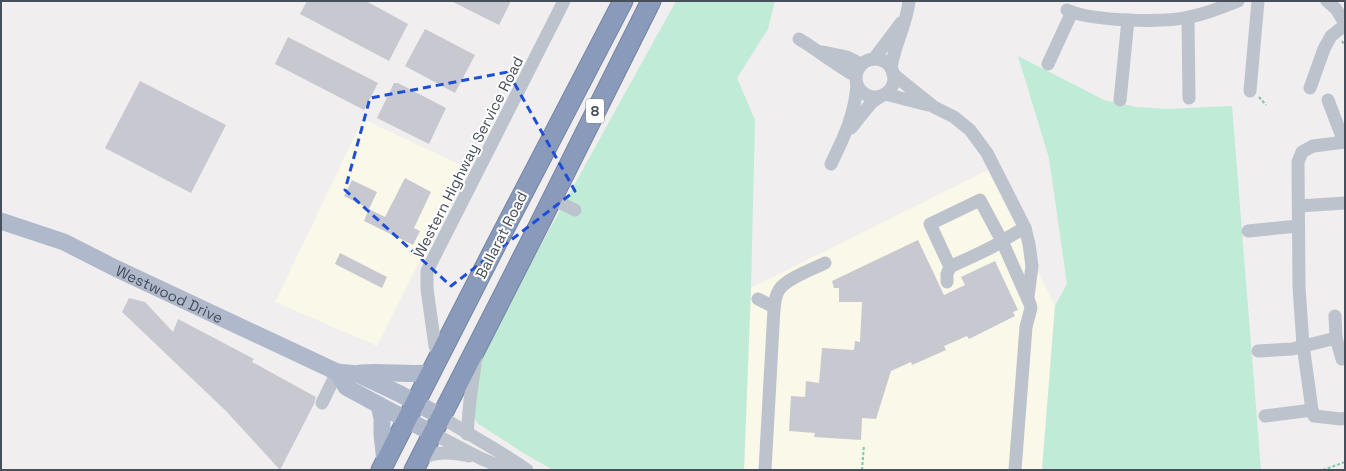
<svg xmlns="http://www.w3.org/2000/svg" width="1346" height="471" viewBox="0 0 1346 471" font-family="'Space Grotesk',sans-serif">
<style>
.commercial{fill:#faf8e8}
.green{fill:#bfebd7}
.building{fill:#c8c9d0}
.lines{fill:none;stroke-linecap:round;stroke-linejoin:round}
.highway-casing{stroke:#7485a5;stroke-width:21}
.path{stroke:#7ac7ac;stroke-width:2;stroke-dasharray:3 2;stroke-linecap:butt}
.minor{stroke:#bdc3cc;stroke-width:13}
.major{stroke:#afb9cb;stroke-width:17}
.highway{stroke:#899aba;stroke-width:19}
.marked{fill:none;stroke:#1d4ed8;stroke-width:3;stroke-dasharray:8 5;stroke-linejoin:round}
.labels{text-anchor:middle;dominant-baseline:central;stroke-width:4;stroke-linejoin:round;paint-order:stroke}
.shield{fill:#fff;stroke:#7e848c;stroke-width:1}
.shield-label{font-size:14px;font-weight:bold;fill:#474f5a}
.street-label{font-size:15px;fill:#474f5a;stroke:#fff}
</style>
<rect width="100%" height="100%" fill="#f0eeee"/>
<!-- commercial -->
<g class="commercial">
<path d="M363,119L467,168L377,346L275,302Z"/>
<path d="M988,170L1055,306L1042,470H744L751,288Z"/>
</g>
<!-- green -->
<g class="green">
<path d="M676,1H775L768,29L737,78L755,120L751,288L744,470H553L525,454L477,423L473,413V396L484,348Z"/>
<path d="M1018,56L1104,100L1136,107L1168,109L1232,106L1261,470H1042L1055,306L1067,284L1049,158Z"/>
</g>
<!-- building -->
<g class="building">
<path d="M307,1H366L408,24L389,61L300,14Z"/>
<path d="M451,1H511L499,25Z"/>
<path d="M425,29L475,55L455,93L405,66Z"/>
<path d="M288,37L378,83L364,110L275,64Z"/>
<path d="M140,81L226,125L191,193L105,148Z"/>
<path d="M394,83H398L446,108L429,144L377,118Z"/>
<path d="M405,178L431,192L414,228L420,231L413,245L364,221L369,209L385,217Z"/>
<path d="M352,180L377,192L369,209L344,196Z"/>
<path d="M918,240L944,295L965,285L961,277L995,261L1018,310L1013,312L1015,316L969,339L967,336L944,346L946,350L912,365L911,362L891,371L876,419L862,418L861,440L814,437L815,433L789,431L791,396L805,397L806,381L819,383L822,348L854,350L855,341L860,342L862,302H839V288H834L832,281Z"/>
<path d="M340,253L387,277L382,288L335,264Z"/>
<path d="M129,298L145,302L173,332L178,319L254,359L252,362L316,397L314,404L280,470L226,411L122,312Z"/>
</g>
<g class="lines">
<defs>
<g id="highway">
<path d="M381,470L496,245L623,1"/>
<path d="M414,470L541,221L651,1"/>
</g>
</defs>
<!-- highway casing -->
<use href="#highway" class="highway-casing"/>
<!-- path -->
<g class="path">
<path d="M1342,41L1345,46"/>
<path d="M1259,97L1266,105"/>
<path d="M862,470L864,445"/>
<path d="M1323,470L1345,462"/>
</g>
<!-- minor -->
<g class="minor">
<path d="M1327,1L1336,9L1345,23"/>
<path d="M1067,10C1090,21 1163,23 1189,17C1206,14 1222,7 1238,1"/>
<path d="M1188,18L1189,98"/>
<path d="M799,39C819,51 836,65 856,76"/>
<path d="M823,52L847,57L861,64"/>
<path d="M874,59L901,23"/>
<circle cx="875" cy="78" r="19"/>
<path d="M1048,64L1072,12"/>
<path d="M891,68C894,45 907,24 909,1"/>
<path d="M893,74L934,107L954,117L970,130L987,153L1025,228L1029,244L1032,266L1028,297"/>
<path d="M1310,88L1324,49L1331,36L1345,25"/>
<path d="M1250,91L1258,1"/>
<path d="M885,94L928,105"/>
<path d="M1120,100L1128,20"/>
<path d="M1328,100L1344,142"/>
<path d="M851,128L872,102L881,96"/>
<path d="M1345,142L1313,146L1302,152L1298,162L1299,287L1303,345L1312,410L1314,416L1341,419L1345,418"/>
<path d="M831,164C844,137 855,115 857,84"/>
<path d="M552,199L575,210"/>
<path d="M1299,206L1345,203"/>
<path d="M1248,231L1298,226"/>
<path d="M947,282V274L950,267"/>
<path d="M758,299L774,307"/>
<path d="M1335,316L1336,338L1342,359"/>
<path d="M1258,351L1292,349L1336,338"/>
<path d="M439,356L435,346L427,289V271L564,1"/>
<path d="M322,403L337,372"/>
<path d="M440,416C469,435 499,450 527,470"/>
<path d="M1265,416L1312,410"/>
<path d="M432,433L480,458L508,470"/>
<path d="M467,434L470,400L476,357"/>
<path d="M420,459C436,451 451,452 469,456"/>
<path d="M765,470L774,309C775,302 775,296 779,290C785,279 813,269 825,263"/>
<path d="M1015,470L1026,327L1031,308L1030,304L1002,241L980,200L930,224L950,267C964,260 979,254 992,247C1003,241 1014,233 1025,228"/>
</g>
<!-- major -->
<g class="major">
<path id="s1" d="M1,221L64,242L115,268L337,372L358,374L400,394L440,416"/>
<path d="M337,372L346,387L379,405L432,433"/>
<path d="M360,373C384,371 406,375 430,373"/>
<path d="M379,405L382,418V434L385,462"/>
</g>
<!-- highway -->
<use href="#highway" class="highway"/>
</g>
<!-- marked area -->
<path class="marked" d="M508,72L575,191L451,286L345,190L370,98Z"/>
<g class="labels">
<!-- shield labels -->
<rect class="shield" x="586" y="99" width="18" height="24" rx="3"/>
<g class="shield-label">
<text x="595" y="111">8</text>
</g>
<!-- street labels -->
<g class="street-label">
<text transform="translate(468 157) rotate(-63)">Western Highway Service Road</text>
<text transform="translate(501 235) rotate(-63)">Ballarat Road</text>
<text stroke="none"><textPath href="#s1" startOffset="184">Westwood Drive</textPath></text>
</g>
</g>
<!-- border -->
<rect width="1346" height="471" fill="none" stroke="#474f5a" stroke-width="4"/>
</svg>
